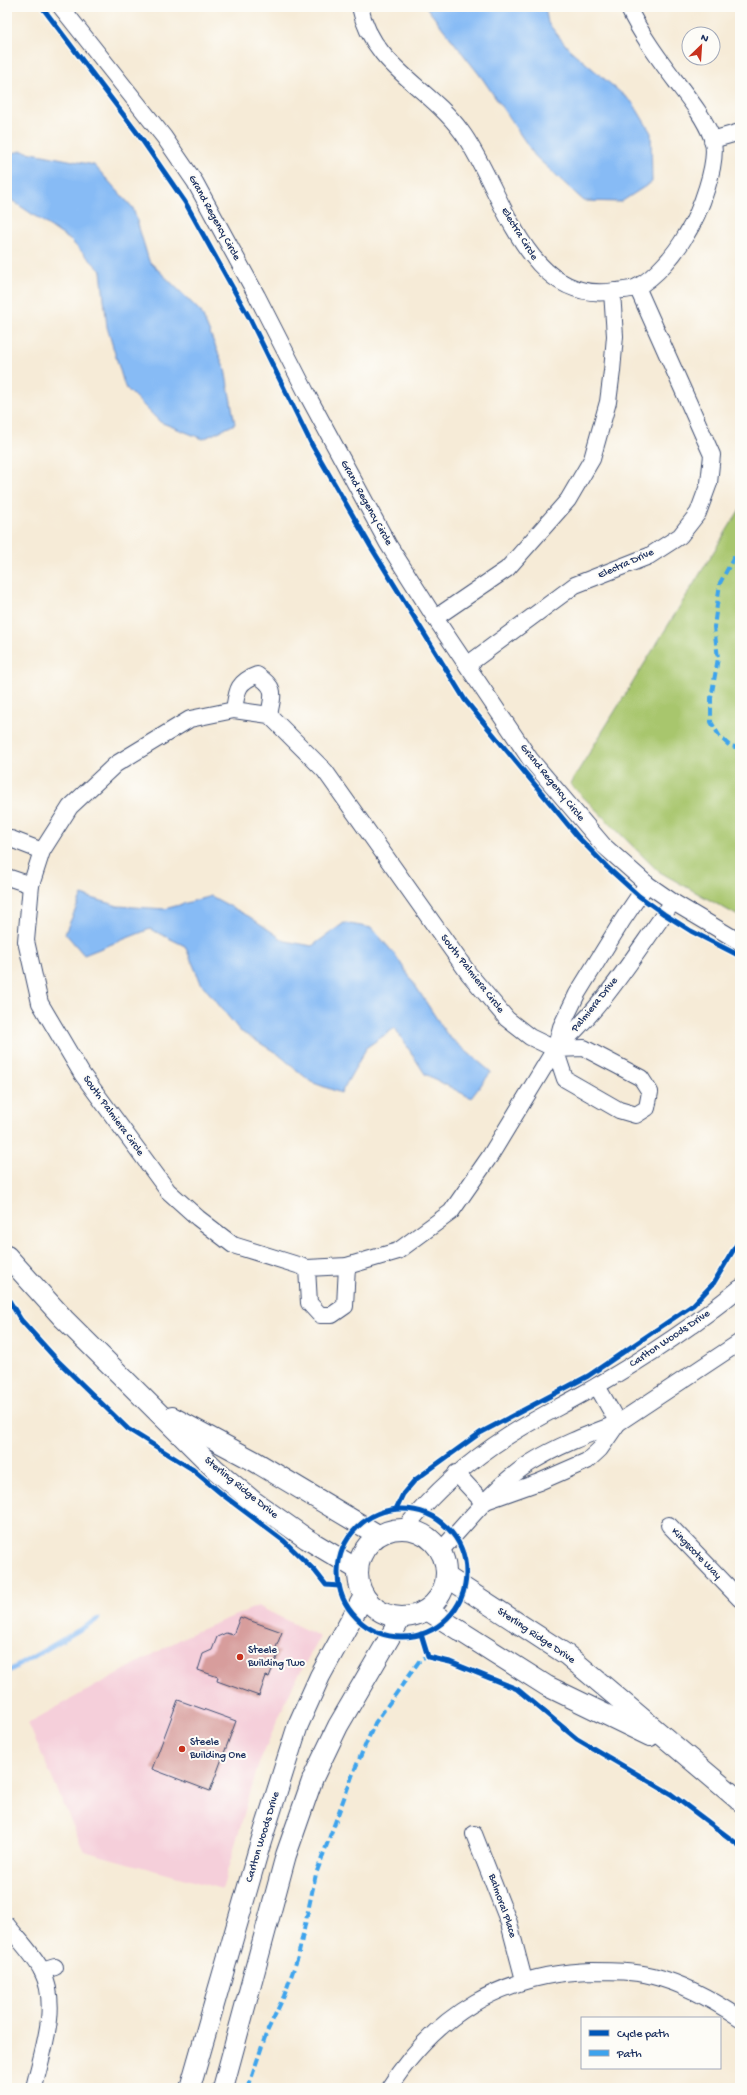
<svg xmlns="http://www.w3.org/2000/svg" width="747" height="2095" viewBox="0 0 747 2095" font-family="'Gochi Hand',sans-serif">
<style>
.built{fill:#f5cfda}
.green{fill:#a8c66d;stroke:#627a66}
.water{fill:#87bbf5;stroke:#5175aa}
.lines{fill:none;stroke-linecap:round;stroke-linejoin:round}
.stream{stroke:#87bbf5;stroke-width:4.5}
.building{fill:#d79d9c}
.minor-casing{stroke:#3c4b70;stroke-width:18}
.tertiary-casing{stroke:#3c4b70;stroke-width:22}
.minor{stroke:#fff;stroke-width:16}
.tertiary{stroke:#fff;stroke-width:20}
.quiet{stroke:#3da3ed;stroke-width:4;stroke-dasharray:8 4;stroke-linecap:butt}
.cycleway-casing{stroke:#fdfcf7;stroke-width:8}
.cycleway{stroke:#0057b8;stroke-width:5}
.poi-dot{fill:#c8321e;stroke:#fdfcf7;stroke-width:1.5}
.labels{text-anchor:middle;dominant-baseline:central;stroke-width:4;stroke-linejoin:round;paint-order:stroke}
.street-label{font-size:11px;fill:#1b2f5e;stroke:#fdfcf7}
.poi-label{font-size:11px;fill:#1b2f5e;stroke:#fdfcf7;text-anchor:start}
</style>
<rect width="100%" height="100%" fill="#fdfcf7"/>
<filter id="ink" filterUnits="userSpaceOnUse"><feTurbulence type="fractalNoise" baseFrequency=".025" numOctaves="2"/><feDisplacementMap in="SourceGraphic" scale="8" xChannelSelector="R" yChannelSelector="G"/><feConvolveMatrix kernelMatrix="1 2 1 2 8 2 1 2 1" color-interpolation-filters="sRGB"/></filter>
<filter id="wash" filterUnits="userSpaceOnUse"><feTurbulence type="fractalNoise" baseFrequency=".012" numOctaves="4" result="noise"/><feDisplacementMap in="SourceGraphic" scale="16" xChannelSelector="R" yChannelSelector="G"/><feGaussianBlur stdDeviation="0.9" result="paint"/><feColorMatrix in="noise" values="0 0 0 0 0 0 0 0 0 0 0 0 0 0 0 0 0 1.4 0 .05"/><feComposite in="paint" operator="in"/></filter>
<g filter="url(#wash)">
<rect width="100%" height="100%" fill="#f6ebd7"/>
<!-- built -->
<path class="built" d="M258,1606L320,1637L292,1687L259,1763L222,1889L84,1851L28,1723L188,1635Z"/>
<!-- green -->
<path class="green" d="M740,509V917L658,871L570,784Z"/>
<!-- water -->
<g class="water">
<path d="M426,7H545L548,23L569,49L633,103L651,133L652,182L621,202L584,201L535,156L482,78Z"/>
<path d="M22,151L94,165L133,208L149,261L201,312L225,369L235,424L203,439L160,422L125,387L107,327L101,271L70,240L7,197V154Z"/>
<path d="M82,895L118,906L165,909L211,896L250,917L285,941L312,946L344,923L372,928L396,956L448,1036L491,1072L471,1098L425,1074L395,1028L367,1047L341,1093L311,1082L278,1054L240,1031L201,983L185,946L150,929L84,955L65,933Z"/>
</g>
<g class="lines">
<!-- stream -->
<path class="stream" d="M7,1672L98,1619"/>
</g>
<g id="blocks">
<!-- building -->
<g class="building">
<path d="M240,1617L282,1632L275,1650L279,1652L269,1677L266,1676L259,1696L217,1681L218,1677L198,1670L203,1654L212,1650L217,1637L226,1633L233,1635Z"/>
<path d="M178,1700L236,1721L210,1791L152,1769Z"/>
</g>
</g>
</g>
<g filter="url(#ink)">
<use href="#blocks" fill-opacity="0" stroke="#3c4b70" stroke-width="1"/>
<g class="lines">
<defs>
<g id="minor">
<path d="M61,7L164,137L195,182L257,296L309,398L388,544L435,618L530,759L604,846L647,884L673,902L740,942"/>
<path d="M360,7C372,66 428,86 461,131C502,185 524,307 615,291C622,290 631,290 637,287C656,277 676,253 686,235C699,215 720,161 712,138C704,117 690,100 677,83C659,59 641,35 628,7"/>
<path d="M712,140L740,132"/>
<path d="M435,618L507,569L568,500L592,459L608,402L612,371L615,336L612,292"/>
<path d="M467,665L575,585L649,556L680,536L698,513L709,483L712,455L637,287"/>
<path d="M234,710C237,691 237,682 257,675C277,688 273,694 269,715"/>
<path d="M7,840L11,839L42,851"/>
<path d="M7,877L31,885"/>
<path d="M555,1049L565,1079L619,1110L636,1115L647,1108L650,1092L641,1078L584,1048L555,1049L530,1037L507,1019L469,974L325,771L269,715L234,710L190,719L116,764L70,807L42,851L31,885L26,941L40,1003L82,1074L168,1191L198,1218L233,1245L307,1268L347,1266L398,1251L451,1212L490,1156L555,1049L561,1027L577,994L622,921L647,884"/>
<path d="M555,1049C603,1009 636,952 673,902"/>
<path d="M307,1268L309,1303L320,1315H332L345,1306L347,1266"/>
<path d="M456,1473L483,1502"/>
<path d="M483,1502L539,1482L587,1461L600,1449L618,1423L740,1342"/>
<path d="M669,1525L740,1599"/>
<path d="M405,1528C434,1492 469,1461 508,1436C537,1417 568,1403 598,1385C647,1357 696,1324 740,1288"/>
<path d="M441,1550C469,1521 495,1485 530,1463C557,1446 589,1434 618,1423L597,1386"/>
<path d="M474,1834L509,1923L524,1980"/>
<path d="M7,1925C18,1939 34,1955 42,1971C60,2007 42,2051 34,2088"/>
<path d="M42,1971L55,1967"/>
<path d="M389,2088C436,2014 504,1973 593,1971C612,1971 634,1971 653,1976C685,1984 713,2000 740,2018"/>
</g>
<g id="tertiary">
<path d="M7,1256L64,1319L216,1470L253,1501L307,1539L357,1569"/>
<path d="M172,1417L254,1461L378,1535"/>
<circle cx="402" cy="1573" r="44"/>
<path d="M447,1577L567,1655L740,1801"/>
<path d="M427,1610L547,1686L650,1736"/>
<path d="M190,2088L259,1848L298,1725L320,1676L364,1596"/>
<path d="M223,2088L286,1855L313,1778L338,1726L401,1618"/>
</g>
</defs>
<!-- minor casing -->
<use href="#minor" class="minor-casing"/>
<!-- tertiary casing -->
<use href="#tertiary" class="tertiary-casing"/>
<!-- minor -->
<use href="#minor" class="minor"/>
<!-- tertiary -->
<use href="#tertiary" class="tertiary"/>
<!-- quiet -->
<g class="quiet">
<path d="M740,546L720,583L714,627L718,658L711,698V722L720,737L730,746L740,748"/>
<path d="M248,2088L266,2034L284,1996L298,1957L316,1874L354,1771L375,1723L420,1660L428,1657"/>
</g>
<defs>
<g id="cycleway">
<path d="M42,7L138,134L185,202L250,319L312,445L371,547L465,700L578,837L607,867L639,896L664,914L691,931L740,956"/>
<path d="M7,1297L21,1320L58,1361L128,1429L192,1469L223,1495L284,1541L315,1571L326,1585L339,1586"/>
<path d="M396,1509L403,1494L415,1480L480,1433L588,1376L693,1305L713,1284L740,1239"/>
<circle cx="402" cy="1573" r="64"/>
<path d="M421,1634L428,1657L450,1662L517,1689L577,1739L671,1794L740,1846"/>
</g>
</defs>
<!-- cycleway casing -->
<use href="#cycleway" class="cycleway-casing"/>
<!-- cycleway -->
<use href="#cycleway" class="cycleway"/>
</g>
</g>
<!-- markers -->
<g class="poi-dot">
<circle cx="240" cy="1657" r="4"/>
<circle cx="182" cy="1749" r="4"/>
</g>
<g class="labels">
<!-- street labels -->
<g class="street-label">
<text transform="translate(214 218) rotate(61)">Grand Regency Circle</text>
<text transform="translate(519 234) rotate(58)">Electra Circle</text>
<text transform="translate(366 503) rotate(61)">Grand Regency Circle</text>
<text transform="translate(626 564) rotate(-24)">Electra Drive</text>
<text transform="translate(552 783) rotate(51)">Grand Regency Circle</text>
<text transform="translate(472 974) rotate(52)">South Palmiera Circle</text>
<text transform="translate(595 1005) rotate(-51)">Palmiera Drive</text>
<text transform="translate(113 1116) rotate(54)">South Palmiera Circle</text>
<text transform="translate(670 1339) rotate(-34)">Carlton Woods Drive</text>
<text transform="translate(241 1488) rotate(39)">Sterling Ridge Drive</text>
<text transform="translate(696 1554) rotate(46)">Kingscote Way</text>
<text transform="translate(536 1636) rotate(34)">Sterling Ridge Drive</text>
<text transform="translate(263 1837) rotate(-73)">Carlton Woods Drive</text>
<text transform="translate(502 1906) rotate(71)">Balmoral Place</text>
</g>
<!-- poi labels -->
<g class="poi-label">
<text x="248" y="1651">Steele<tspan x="248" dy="13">Building Two</tspan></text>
<text x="190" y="1743">Steele<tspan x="190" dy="13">Building One</tspan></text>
</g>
</g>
<!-- margin -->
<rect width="747" height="2095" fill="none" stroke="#fdfcf7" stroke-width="24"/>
<!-- legend -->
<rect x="581" y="2017" width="140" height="52" fill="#fdfcf7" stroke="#a3aaba"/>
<rect x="589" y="2030" width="20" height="6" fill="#0057b8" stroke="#a3aaba"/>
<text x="617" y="2037" font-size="12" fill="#1b2f5e">Cycle path</text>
<rect x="589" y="2050" width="20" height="6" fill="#3da3ed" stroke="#a3aaba"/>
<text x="617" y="2057" font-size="12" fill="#1b2f5e">Path</text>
<!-- north arrow -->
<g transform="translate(701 46) rotate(25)"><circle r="19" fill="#fdfcf7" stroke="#a3aaba"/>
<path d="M0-3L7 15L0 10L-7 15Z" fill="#c8321e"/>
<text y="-6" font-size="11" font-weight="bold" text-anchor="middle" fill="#1b2f5e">N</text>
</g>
</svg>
